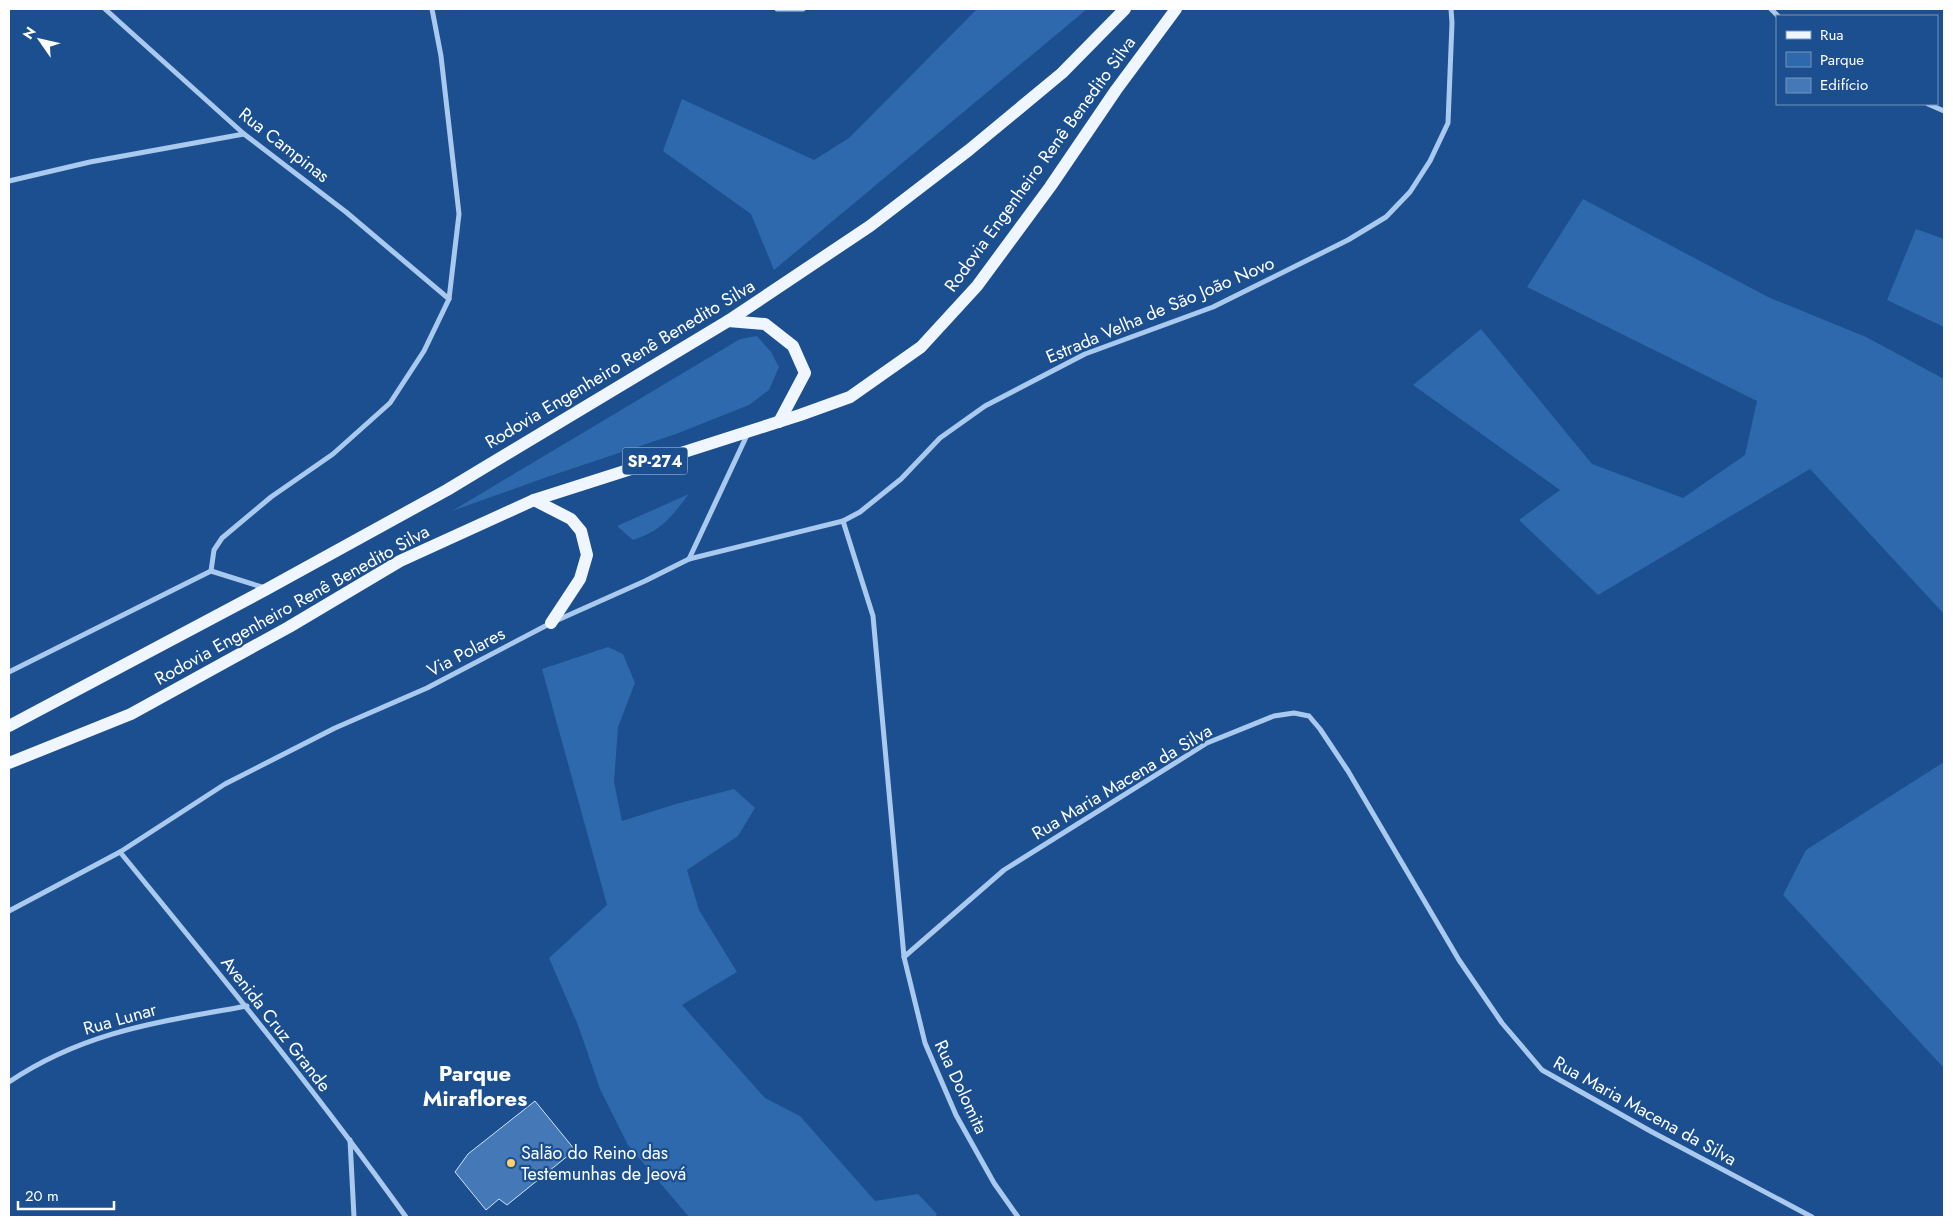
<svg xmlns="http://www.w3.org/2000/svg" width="1953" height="1226" viewBox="0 0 1953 1226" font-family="Jost,sans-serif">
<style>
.green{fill:#2e69ad}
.building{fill:#4478b7;stroke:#cfe3fa}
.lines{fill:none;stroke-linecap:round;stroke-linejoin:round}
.minor{stroke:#a9c9ee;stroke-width:5}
.primary{stroke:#f0f6ff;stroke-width:12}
.poi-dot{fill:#ffd166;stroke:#1b4f8f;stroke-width:2}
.labels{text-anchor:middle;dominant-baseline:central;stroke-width:4.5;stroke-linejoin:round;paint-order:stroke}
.shield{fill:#1b4f8f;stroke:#bbcadd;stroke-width:1}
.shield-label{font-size:16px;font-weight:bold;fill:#fff}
.street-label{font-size:18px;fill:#fff;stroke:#1b4f8f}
.poi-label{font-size:18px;fill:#fff;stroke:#1b4f8f;text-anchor:start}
.district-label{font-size:22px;font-weight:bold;fill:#fff;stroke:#1b4f8f}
</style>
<rect width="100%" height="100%" fill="#1b4f8f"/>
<!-- green -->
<g class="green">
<path d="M977,9H1087L774,270L751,214L663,151L682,99L814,160L849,138Z"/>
<path d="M1583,199L1768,297L1866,337L1944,379V614L1810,469L1598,595L1519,520L1560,490L1413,385L1481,329L1592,464L1683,498L1745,455L1757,401L1527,287Z"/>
<path d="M1916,229L1944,239V327L1887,300Z"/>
<path d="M757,336L771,352L779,367L769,390L749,405L676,434L547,477L452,511L740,339Z"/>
<path d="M689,494C671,517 663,530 633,540L617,526Z"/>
<path d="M608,647L623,654L635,683L618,727L614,782L622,821L676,804L734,789L755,808L738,836L687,870L699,910L737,972L682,1005L765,1098L800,1116L875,1201L918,1194L937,1214L935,1217H689L628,1145L600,1089L578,1025L549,958L607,905L542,669Z"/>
<path d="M1944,762V1068L1783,895L1806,850Z"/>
</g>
<!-- building -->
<path class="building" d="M535,1101L575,1150L507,1205L499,1199L486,1210L455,1172L468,1154Z"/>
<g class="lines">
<!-- minor -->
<g class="minor">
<path d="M105,9L244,134L346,212L449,299"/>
<path d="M777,9H803"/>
<path d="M1771,9L1778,16"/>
<path d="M1928,104L1944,111"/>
<path d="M9,181L90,162L244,134"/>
<path d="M843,521L873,616L904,957L1004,870L1207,743L1274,716L1294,713L1309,716L1320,729L1348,771L1459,960L1502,1023L1542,1070L1652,1132L1812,1217"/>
<path d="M689,559L748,433"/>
<path d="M211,571L214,550L222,538L271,497L333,454L390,403L424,351L449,299L459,214L441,56L432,9"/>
<path d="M211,571L265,588"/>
<path d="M9,672L211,571"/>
<path d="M120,852C218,972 316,1091 406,1217"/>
<path d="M9,911L120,852L225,784L335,728L427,688L551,623L645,581L689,559L843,521L860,512L901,479L940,438L985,406L1085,354L1213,307L1348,240L1386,217L1410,192L1430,161L1448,123L1452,23L1451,9"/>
<path d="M904,957L925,1043L956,1115L994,1183L1018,1217"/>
<path d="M9,1082C85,1031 159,1022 247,1006"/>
<path d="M350,1140L354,1217"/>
</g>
<!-- primary -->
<g class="primary">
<path d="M728,321L765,324L793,346L805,373L779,422"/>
<path d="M534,500L571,519L581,531L587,555L580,579L551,623"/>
<path d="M9,726L267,589L447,490L728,321L870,226L969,150L1062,73L1125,9"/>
<path d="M9,763L131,714L289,627L400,561L534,500L800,415L850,397L921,347L977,286L1050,187L1116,90L1176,9"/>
</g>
</g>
<!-- markers -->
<circle class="poi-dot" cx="511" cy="1163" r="5"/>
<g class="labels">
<!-- shield labels -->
<rect class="shield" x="622.5" y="447.5" width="65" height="27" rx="4"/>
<g class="shield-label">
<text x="655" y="461">SP-274</text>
</g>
<!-- street labels -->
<g class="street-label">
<text transform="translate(284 145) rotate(38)">Rua Campinas</text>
<text transform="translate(1040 164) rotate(-54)">Rodovia Engenheiro Renê Benedito Silva</text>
<text transform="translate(1160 310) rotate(-23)">Estrada Velha de São João Novo</text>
<text transform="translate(620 364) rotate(-31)">Rodovia Engenheiro Renê Benedito Silva</text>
<text transform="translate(292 605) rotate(-29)">Rodovia Engenheiro Renê Benedito Silva</text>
<text transform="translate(466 652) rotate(-28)">Via Polares</text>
<text transform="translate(1122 782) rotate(-31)">Rua Maria Macena da Silva</text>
<text transform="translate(120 1019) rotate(-16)">Rua Lunar</text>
<text transform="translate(276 1024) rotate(52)">Avenida Cruz Grande</text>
<text transform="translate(961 1087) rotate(65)">Rua Dolomita</text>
<text transform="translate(1645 1111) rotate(29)">Rua Maria Macena da Silva</text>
</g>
<!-- poi labels -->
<g class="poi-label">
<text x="521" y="1153">Salão do Reino das<tspan x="521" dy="21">Testemunhas de Jeová</tspan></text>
</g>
<!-- district labels -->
<g class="district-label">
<text x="475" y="1073">Parque<tspan x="475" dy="25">Miraflores</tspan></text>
</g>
</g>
<!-- border -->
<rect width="1953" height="1226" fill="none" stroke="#ffffff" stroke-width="20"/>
<!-- legend -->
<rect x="1776" y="15" width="162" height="90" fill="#1b4f8f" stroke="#7695bc"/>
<rect x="1786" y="31" width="25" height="8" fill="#f0f6ff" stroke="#7695bc"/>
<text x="1820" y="40" font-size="15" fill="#ffffff">Rua</text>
<rect x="1786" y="52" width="25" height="15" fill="#2e69ad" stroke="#7695bc"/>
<text x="1820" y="65" font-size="15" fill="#ffffff">Parque</text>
<rect x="1786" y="78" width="25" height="15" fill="#4478b7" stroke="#7695bc"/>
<text x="1820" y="90" font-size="15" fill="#ffffff">Edifício</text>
<!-- north arrow -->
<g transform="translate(40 40) rotate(304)" stroke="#1b4f8f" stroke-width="4" paint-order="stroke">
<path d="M0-4L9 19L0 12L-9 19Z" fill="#ffffff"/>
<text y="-8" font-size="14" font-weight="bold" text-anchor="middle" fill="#ffffff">N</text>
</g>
<!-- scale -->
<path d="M18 1201v8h96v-8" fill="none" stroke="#ffffff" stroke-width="2.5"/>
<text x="25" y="1201" font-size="15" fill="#ffffff" stroke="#1b4f8f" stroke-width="4" paint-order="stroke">20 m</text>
</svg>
